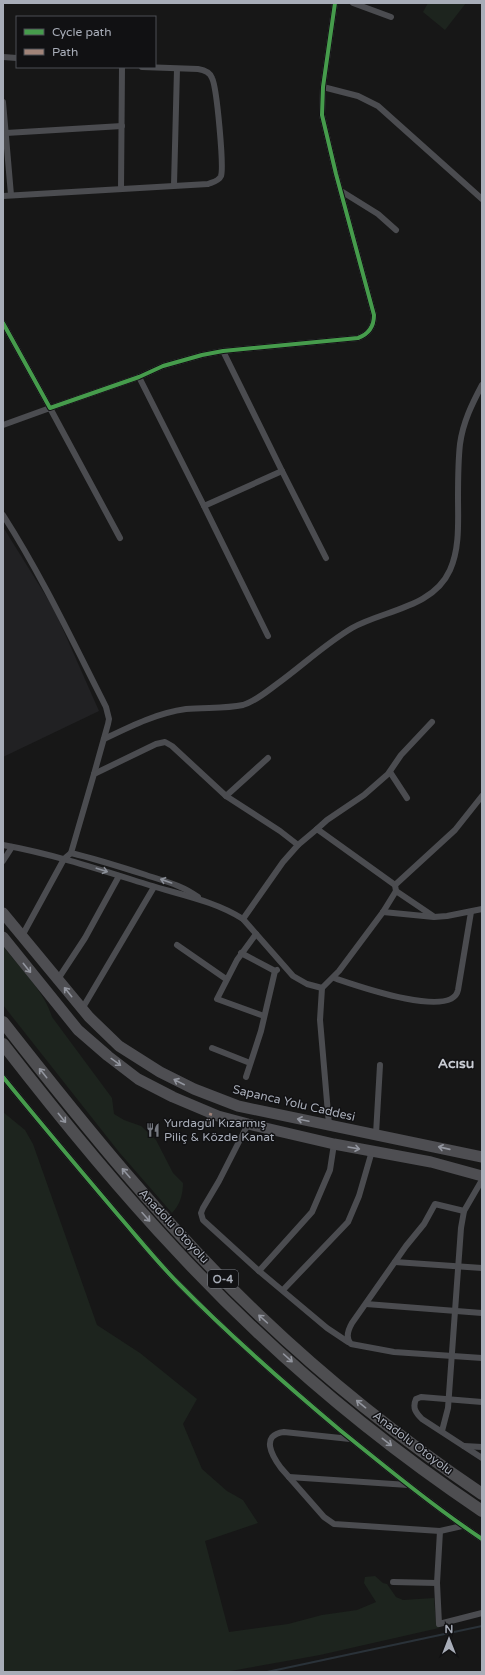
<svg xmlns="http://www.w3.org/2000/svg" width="485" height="1675" viewBox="0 0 485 1675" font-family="'Varela Round',sans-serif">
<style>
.built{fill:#212123}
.green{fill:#1d241e}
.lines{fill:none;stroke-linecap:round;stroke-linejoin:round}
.stream{stroke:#2a3239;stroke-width:2}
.pedestrian{stroke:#4b4c50;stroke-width:5}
.minor{stroke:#4b4c50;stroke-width:6}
.trunk{stroke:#4e4e52;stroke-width:11}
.motorway{stroke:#4e4e51;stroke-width:12}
.quiet{stroke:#a18479;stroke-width:3;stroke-dasharray:6 3;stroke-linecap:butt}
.cycleway-casing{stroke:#111113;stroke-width:6}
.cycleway{stroke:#469c4c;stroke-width:4}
.oneway{stroke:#8c9099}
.oneway2{stroke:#92959e}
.labels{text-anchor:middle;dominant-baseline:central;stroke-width:3;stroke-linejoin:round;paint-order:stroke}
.shield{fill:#111113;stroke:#7b7e86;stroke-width:1}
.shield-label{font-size:11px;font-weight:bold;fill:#a8adb8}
.street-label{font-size:12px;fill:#a8adb8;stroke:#111113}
.poi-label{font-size:12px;fill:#a8adb8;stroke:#111113;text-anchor:start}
.quarter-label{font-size:14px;font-weight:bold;fill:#c9ccd4;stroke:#111113}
</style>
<rect width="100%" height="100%" fill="#171717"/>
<!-- built -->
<path class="built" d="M3,527L54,609L99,711L3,757Z"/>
<!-- green -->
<g class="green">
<path d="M428,3H466L445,30L423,12Z"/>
<path d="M3,946C19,967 45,992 52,1017L112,1098L114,1114L124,1120L141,1126L156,1140L173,1173L183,1183C183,1194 180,1205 172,1213L119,1152L3,1005Z"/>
<path d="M3,1112L25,1130L33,1144L97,1325L140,1353L197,1399L183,1424L202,1469L227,1491L243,1500L258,1523L205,1541L229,1632L288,1624L322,1615L357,1610L376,1602L364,1583L365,1577L375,1576L383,1583L387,1584L396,1597L403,1600L434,1598L436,1624H439V1628L320,1655L225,1672H3Z"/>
</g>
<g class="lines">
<!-- stream -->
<path class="stream" d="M267,1672L482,1626"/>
<!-- pedestrian -->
<path class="pedestrian" d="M207,1124L211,1113"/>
<!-- minor -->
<g class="minor">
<path d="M353,3L391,17"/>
<path d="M3,57L17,58"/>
<path d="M323,87L358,96L378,106L482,199"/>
<path d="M3,102L11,195"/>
<path d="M6,133L122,126"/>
<path d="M174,185L177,69"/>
<path d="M121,189L122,67"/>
<path d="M341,191L378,214L396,230"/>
<path d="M3,196L208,184C213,182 219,181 221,176C224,167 217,88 212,78C210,72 204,70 198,69L142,67"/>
<path d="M3,323L50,408L139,377L163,366L202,355L223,351L358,338C369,334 374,327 374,315L336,174L322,115L323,87L335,3"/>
<path d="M139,377L204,506L282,471L223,351"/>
<path d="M3,425L50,408L120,538"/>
<path d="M282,471L326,558"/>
<path d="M204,506L268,636"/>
<path d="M3,515C42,576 73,642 106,707L109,719L108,724L94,774"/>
<path d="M104,739C131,726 157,713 186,709C205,707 225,709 243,705C256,701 266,692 277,684C302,666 325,644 352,628C384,610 433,608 450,570C460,548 458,521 458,498C458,480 458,462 460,444C463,422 472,404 482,385"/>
<path d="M390,772L407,798"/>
<path d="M226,796L268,758"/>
<path d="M317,829L327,820L364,795L388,774L401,755L432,722"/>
<path d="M3,845C53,854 101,870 149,885C181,895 215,901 243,919L293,976L307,984L322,988"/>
<path d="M71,853C96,859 121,867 146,875C164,881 182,885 198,897"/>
<path d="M3,861L12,847"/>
<path d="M396,891L433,916"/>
<path d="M383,912L434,917L447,916L482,909"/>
<path d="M243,919L283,862L298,845L317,829L395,885"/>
<path d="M256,934L237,960L217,999L264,1016"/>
<path d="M22,936L64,859L71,853L94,774L156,744L165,742L172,746L226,796L280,831L298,845"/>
<path d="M177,945L226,979"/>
<path d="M241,953L275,971L277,970"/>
<path d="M334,978C352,984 452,1020 458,990L471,912"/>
<path d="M58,979L85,938L119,876"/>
<path d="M82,1009L154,887"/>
<path d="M212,1048L250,1063"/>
<path d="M3,1077C41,1124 80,1170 119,1216C139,1239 158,1263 179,1284C230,1336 285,1384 341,1431C387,1468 433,1506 482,1539"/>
<path d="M246,1077L261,1031L275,971"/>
<path d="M248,1124L219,1181L203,1208L201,1213L203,1220L259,1271L327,1328L348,1342"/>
<path d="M329,1125L320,1020L322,988L339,971L383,912L396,891L395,885L455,830L482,796"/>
<path d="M376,1134L380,1065"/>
<path d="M464,1211L435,1204L424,1224L406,1246L352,1323C348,1330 345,1338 351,1344L394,1352L482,1358"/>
<path d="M395,1262L482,1268"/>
<path d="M259,1271L312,1212L330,1170L334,1144"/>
<path d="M283,1290L348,1222L359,1196L372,1151"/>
<path d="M366,1304L482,1313"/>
<path d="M482,1402L421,1397L416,1399C412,1408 416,1413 422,1419L482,1458"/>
<path d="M442,1431L448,1408L461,1228L464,1211L482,1180"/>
<path d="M350,1439L284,1432C260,1435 272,1456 281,1468L324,1517L334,1524L440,1531L462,1526"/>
<path d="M464,1446L482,1447"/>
<path d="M289,1477L408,1485"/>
<path d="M440,1531L437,1583L439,1624L482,1613"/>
<path d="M393,1582L437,1583"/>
</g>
<!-- trunk -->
<g class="trunk">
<path d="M3,913L89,1017L119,1046L160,1072L194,1089L238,1106L482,1157"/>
<path d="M3,937L78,1030L108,1056L138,1079L173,1097L218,1116L248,1124L334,1144L431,1162L482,1176"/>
</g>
<!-- motorway -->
<g class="motorway">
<path d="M3,1022C83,1124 165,1226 260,1316C328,1381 404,1441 482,1494"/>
<path d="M3,1044C58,1115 115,1185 177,1251C267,1348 372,1437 482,1511"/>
</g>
<!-- quiet -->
<path class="quiet" d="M207,1124L211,1113"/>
<defs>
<g id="cycleway">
<path d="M3,323L50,408L139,377L163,366L202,355L223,351L358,338C369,334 374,327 374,315L336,174L322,115L323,87L335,3"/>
<path d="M3,1077C41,1124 80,1170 119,1216C139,1239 158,1263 179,1284C230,1336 285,1384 341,1431C387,1468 433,1506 482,1539"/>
</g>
</defs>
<!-- cycleway casing -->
<use href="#cycleway" class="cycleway-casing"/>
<!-- cycleway -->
<use href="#cycleway" class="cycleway"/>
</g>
<!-- one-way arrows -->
<defs><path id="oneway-shaft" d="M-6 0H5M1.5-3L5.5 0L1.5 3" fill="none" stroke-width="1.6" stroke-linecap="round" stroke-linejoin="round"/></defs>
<g class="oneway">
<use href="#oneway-shaft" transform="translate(102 870) rotate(18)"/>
<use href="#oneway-shaft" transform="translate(166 881) rotate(-161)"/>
</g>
<g class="oneway2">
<use href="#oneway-shaft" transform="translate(27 968) rotate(51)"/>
<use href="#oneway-shaft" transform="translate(68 992) rotate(-129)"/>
<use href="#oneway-shaft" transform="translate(116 1062) rotate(36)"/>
<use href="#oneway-shaft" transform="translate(43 1073) rotate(-129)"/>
<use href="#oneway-shaft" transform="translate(179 1082) rotate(-153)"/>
<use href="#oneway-shaft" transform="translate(62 1118) rotate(51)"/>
<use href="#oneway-shaft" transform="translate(303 1120) rotate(-168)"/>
<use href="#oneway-shaft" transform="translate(354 1148) rotate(10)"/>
<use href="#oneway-shaft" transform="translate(444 1148) rotate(-167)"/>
<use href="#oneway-shaft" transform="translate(126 1173) rotate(-131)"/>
<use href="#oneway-shaft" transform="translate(146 1217) rotate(48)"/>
<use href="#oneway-shaft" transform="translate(263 1319) rotate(-138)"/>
<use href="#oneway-shaft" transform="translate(288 1358) rotate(42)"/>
<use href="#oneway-shaft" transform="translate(361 1404) rotate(-141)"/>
<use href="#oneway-shaft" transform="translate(387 1442) rotate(38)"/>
</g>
<!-- icons -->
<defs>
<symbol id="restaurant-bare" viewBox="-9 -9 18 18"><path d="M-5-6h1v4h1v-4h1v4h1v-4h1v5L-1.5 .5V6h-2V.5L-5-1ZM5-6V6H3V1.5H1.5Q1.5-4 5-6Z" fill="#757880" stroke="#111113" stroke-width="2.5" paint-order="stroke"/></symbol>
</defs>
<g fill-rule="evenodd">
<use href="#restaurant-bare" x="143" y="1120" width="20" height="20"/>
</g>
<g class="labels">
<!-- shield labels -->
<rect class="shield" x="208" y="1270" width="30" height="18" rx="3"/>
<g class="shield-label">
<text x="223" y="1279">O-4</text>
</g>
<!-- street labels -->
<g class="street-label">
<text transform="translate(294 1103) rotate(13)">Sapanca Yolu Caddesi</text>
<text transform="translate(174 1226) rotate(47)">Anadolu Otoyolu</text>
<text transform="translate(413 1443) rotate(37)">Anadolu Otoyolu</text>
</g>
<!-- poi labels -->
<g class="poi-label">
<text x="164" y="1123">Yurdagül Kızarmış<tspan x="164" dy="14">Piliç &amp; Közde Kanat</tspan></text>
</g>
<!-- quarter labels -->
<g class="quarter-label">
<text x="456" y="1063">Acısu</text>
</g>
</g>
<!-- border -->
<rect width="485" height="1675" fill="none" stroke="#a8adb8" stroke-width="8"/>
<!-- legend -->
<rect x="16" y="16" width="140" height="52" fill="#111113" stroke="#4d4f55"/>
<rect x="24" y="29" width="20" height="6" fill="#469c4c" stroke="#4d4f55"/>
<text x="52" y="36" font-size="12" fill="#a8adb8">Cycle path</text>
<rect x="24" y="49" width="20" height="6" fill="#a18479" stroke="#4d4f55"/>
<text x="52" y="56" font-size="12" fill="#a8adb8">Path</text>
<!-- north arrow -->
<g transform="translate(449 1639)" stroke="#111113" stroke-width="3" paint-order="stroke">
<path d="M0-3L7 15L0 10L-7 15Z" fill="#a8adb8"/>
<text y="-6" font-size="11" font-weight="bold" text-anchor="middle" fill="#a8adb8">N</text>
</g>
</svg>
